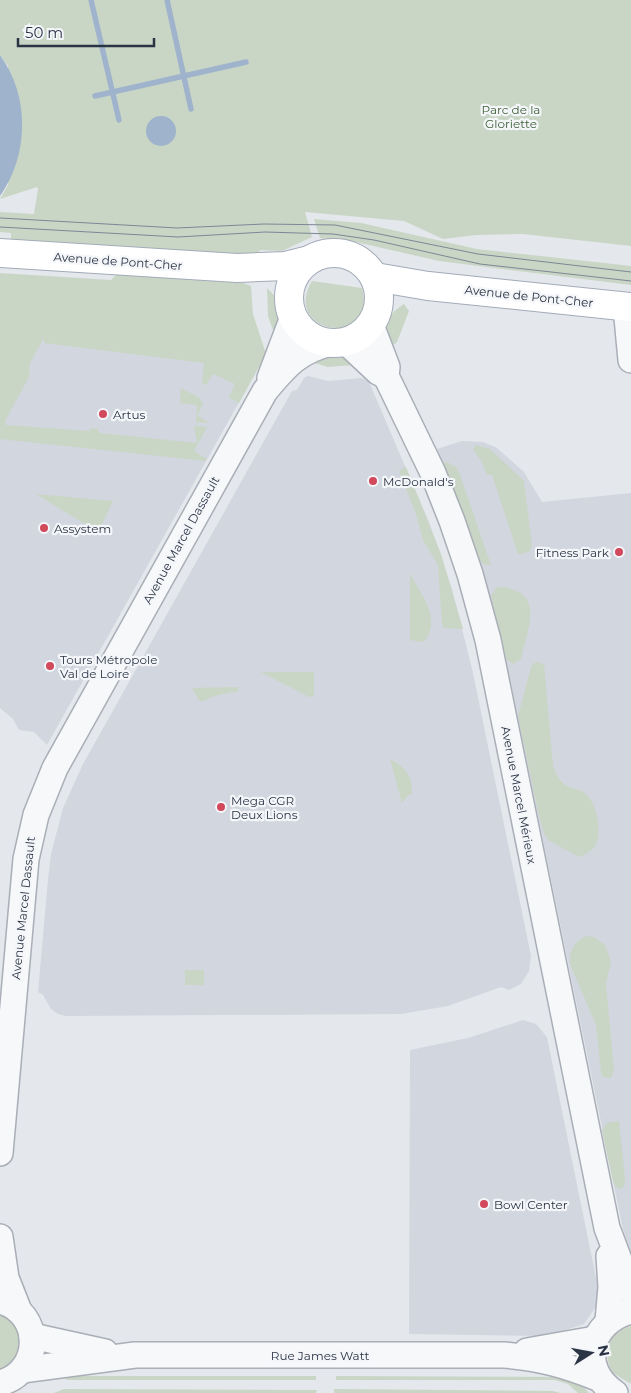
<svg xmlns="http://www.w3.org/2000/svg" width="631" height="1393" viewBox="0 0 631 1393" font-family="Montserrat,sans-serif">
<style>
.built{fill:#d2d6de}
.green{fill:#c9d6c5}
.water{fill:#9fb4cc}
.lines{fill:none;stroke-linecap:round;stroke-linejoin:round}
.stream{stroke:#9fb4cc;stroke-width:5.5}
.minor-casing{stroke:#a9aeb7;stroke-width:28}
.major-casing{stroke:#a3abb8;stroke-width:30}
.minor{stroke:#f7f8fa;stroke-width:25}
.major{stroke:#fff;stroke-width:28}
.tram{stroke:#7d8696;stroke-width:1}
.poi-dot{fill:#d1495b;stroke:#f4f6f9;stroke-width:2}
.labels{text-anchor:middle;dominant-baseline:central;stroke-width:4.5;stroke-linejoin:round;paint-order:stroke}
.park-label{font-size:12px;fill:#3f6138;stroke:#f4f6f9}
.street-label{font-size:12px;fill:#2b3445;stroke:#f4f6f9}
.poi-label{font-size:12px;fill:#2b3445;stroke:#f4f6f9;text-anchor:start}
</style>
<rect width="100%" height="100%" fill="#e4e7ec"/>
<!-- built -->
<g class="built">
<path d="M45,335L261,363L47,745L34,732L19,730L13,719L0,708V416Z"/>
<path d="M308,376L328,381L362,378L369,382L429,522L452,589L473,673L531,956L529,971L521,984L509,990L501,987L448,1006L401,1014L66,1016L58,1014L51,1009L43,995L38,992L48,880L51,854L63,808L83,764L292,391L297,390L304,378Z"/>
<path d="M462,441L483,442L497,448L524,472L542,502L631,493V1252L623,1229L501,636L474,542L437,449Z"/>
<path d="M523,1020L536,1024L547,1037L598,1288L597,1305L584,1324L546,1336L409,1334L410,1050L468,1038Z"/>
</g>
<!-- green -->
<g class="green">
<path d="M0,0H631V246L523,234L476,235L443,239L404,221L305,212L312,237L282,251L260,250L254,259L11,242V233L0,232V212L34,214L38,189L37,187L0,199L8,185V66L0,55Z"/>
<path d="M314,219L361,223L477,249L631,266V285L439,261L356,242L320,238Z"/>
<path d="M0,273L111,280L116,275H128L243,283L251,286L253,314L266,354L239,403L229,397L235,384L213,374L206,385L202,383L204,363L44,343V338L30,363L29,377L5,421L6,425L89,431L90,428L98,429L99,433L197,443L194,426L207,427L194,451L207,459L206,461L0,439Z"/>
<path d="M312,281L362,288C378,350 280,334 312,281Z"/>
<path d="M267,288C278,298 281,306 283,321L274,333L268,316Z"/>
<path d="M404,304L409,311L397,342L384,352C384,327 382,319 404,304Z"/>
<path d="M327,352L340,353L353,365L328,367L301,359Z"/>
<path d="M181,388L200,398L203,405L197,415L209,423L196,422L197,405L180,403Z"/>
<path d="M476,445L490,449L524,481L532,546L529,552L518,554L492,475H487L481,460L473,450Z"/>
<path d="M447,462L456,467L459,472L491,565L483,564L480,560L445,468L444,463Z"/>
<path d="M406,467L441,554L463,629L444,628L442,624L438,565L423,540L416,514L399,471Z"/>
<path d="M36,494L113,501L98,532Z"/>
<path d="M410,573C420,594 443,619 424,642L410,640Z"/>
<path d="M503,587C546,593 527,630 521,659L513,664L506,659L491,595L496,588Z"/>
<path d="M538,662L544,665L553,766C557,776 561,785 572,788C575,789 581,790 583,792C597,800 603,833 595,846C591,852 586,854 579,857L548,840L544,833L539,816L518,716L532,664Z"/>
<path d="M261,672H314V696L309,697Z"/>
<path d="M238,687V691L218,695L200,702L192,688Z"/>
<path d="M390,759C406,768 412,775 412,794L407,796L402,803Z"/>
<path d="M586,936L594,937L605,945L611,962L606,984L614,1070L611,1078L603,1077L601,1072L596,1025L570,964C569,951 574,941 586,936Z"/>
<rect x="185" y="970" width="19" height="15"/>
<path d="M619,1121L625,1179L624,1186L621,1189L616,1187L613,1182L602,1130L607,1123Z"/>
<path d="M0,1315C19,1322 21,1337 19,1355L0,1374Z"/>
<path d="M631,1326V1384L613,1373C601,1354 608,1332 631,1326Z"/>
<path d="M62,1376H316V1380H67Z"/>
<path d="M336,1376L562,1377L577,1380L589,1393H578L568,1384L555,1380H336Z"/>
<path d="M64,1389L317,1390L316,1393H54Z"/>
<path d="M334,1389L553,1391L560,1393H334Z"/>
</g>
<!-- water -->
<g class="water">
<path d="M0,55C30,96 29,155 0,196Z"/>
<circle cx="161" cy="131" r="15"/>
</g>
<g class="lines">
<!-- stream -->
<g class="stream">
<path d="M91,0L119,120"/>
<path d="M167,0L191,109"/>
<path d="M95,96L246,62"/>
</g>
<defs>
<g id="minor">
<path d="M626,307L631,360"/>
<path d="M371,325L387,367L386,376L433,473L452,521L470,574L488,640L607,1228L631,1291"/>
<path d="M346,342L378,372L386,376"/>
<path d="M270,378L293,317"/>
<path d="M0,1153L26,859L36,815L55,768L265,391C286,366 298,351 331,343"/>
<path d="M0,1237L6,1278L19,1311"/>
<path d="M0,1301C43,1312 43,1372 0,1383"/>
<path d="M608,1321L611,1287L609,1256"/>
<path d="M32,1336L105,1352"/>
<path d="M527,1351L595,1339"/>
<path d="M22,1370L135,1355H504C540,1358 566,1365 600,1379"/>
<path d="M615,1393C578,1368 589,1322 631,1311"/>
</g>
<g id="major">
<circle cx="334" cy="298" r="45"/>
<path d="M0,253L237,268L285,266L309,260"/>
<path d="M375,277L428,286L631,307"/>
</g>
</defs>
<!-- minor casing -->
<use href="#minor" class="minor-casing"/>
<!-- major casing -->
<use href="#major" class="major-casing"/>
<!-- minor -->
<use href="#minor" class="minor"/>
<!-- major -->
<use href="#major" class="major"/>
<!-- tram -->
<g class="tram">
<path d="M0,218L177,228L264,224L335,225L478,254L631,272"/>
<path d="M0,227L178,237L265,232L333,234L374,240L480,264L631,281"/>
</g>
</g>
<!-- markers -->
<g class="poi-dot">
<circle cx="103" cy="414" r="5"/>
<circle cx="373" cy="481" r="5"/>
<circle cx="44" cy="528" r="5"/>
<circle cx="619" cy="552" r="5"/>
<circle cx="50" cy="666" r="5"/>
<circle cx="221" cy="807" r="5"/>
<circle cx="484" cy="1204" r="5"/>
</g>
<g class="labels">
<!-- park labels -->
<g class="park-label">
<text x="511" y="109">Parc de la<tspan x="511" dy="14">Gloriette</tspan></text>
</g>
<!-- street labels -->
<g class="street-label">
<text transform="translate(118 261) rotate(4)">Avenue de Pont-Cher</text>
<text transform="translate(529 296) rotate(6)">Avenue de Pont-Cher</text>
<text transform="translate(181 540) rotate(-61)">Avenue Marcel Dassault</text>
<text transform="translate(519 795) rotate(79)">Avenue Marcel Mérieux</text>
<text transform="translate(23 908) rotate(-84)">Avenue Marcel Dassault</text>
<text x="320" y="1355">Rue James Watt</text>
</g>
<!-- poi labels -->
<g class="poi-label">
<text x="113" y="414">Artus</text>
<text x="383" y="481">McDonald's</text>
<text x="54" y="528">Assystem</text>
<text x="609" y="552" text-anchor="end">Fitness Park</text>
<text x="60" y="659">Tours Métropole<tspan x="60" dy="14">Val de Loire</tspan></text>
<text x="231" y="800">Mega CGR<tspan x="231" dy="14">Deux Lions</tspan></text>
<text x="494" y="1204">Bowl Center</text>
</g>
</g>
<!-- north arrow -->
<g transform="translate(591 1353) rotate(79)" stroke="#f4f6f9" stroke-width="4" paint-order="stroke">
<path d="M0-4L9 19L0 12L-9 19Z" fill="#2b3445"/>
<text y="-8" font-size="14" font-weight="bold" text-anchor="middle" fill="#2b3445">N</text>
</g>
<!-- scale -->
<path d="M18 38v8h136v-8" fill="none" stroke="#2b3445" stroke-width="2.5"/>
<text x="25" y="38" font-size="15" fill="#2b3445" stroke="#f4f6f9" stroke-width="4" paint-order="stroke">50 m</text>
</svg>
